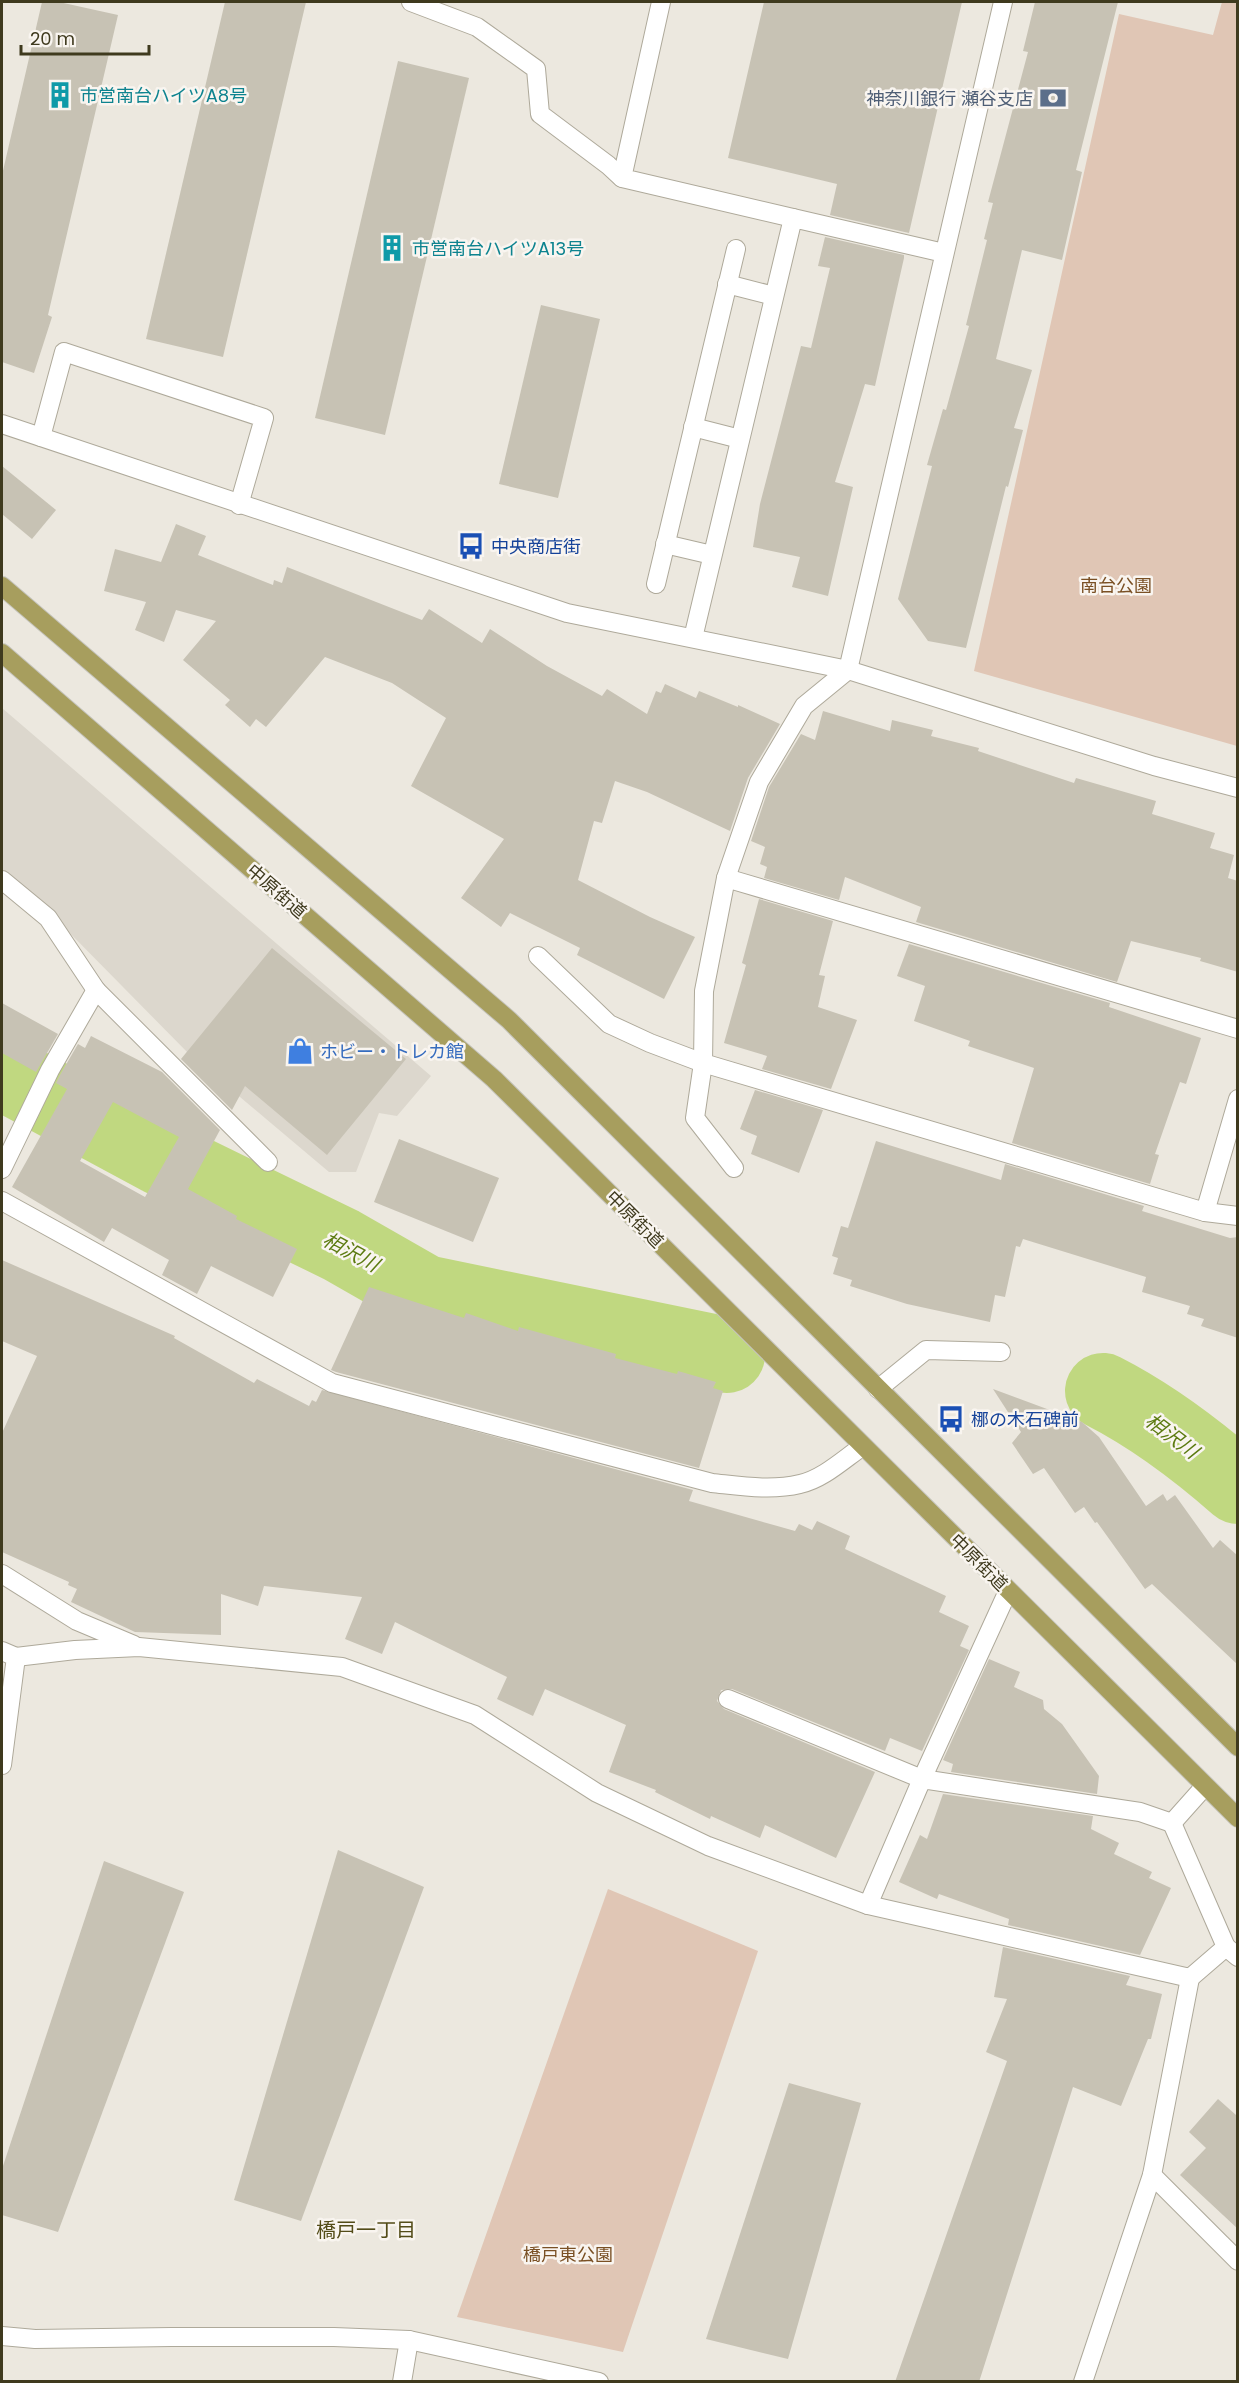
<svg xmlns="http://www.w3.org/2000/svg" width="1239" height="2383" viewBox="0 0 1239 2383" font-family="Poppins,'Noto Sans JP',sans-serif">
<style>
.built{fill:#dcd7cd}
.green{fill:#e0c6b5}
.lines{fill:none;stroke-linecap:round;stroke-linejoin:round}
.river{stroke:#c0d880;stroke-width:76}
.building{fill:#c7c2b4;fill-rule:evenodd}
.service-casing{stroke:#aea99a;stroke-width:20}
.minor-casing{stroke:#aea99a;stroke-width:20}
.tertiary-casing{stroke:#aea99a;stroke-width:20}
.primary-casing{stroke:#c5c4bc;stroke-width:20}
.service{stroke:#fff;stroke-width:18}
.minor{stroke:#fff;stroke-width:18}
.tertiary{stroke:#fff;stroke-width:18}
.primary{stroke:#a79e5e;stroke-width:18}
.labels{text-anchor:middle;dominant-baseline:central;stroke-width:5;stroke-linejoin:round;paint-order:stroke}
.culture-label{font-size:18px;fill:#0d838f;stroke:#f9f5f0;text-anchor:start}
.service-label{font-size:18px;fill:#4e5e75;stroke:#f9f5f0;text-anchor:end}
.transit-label{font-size:18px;fill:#164399;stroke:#f9f5f0;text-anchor:start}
.park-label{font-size:18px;fill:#7a5024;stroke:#f9f5f0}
.street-label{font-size:18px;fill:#3f3a1e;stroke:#f9f5f0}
.shop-label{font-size:18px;fill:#366cbe;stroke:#f9f5f0;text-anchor:start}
.water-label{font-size:20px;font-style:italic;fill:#5c7b11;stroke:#f9f5f0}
.neighbourhood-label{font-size:20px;fill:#534c18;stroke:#f9f5f0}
</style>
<rect width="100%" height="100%" fill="#ece8df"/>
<!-- built -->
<path class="built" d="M2,708L431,1076L397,1116L379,1113L356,1172H329L189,1054L56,919L2,869Z"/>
<!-- green -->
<g class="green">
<path d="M1222,2H1238L1237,746L974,671L1119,14L1213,35Z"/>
<path d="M608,1889L758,1951L623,2352L457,2317Z"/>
</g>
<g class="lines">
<!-- river -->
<g class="river">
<path d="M2,1072L160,1157L341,1245L425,1293L727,1355"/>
<path d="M1103,1391C1152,1416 1197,1450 1238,1486"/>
</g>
</g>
<!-- building -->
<g class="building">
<path d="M42,2H59L118,15L48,315L52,317L34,373L2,362V175Z"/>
<path d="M225,2H306L223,357L146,339Z"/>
<path d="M764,2H962L909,233L830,215L837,184L728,158Z"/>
<path d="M1035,2H1118L1076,170L1082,172L1062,260L1022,250L996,359L1032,370L1014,428L1023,430L1008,487L1006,486L966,648L928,641L898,599L932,466L927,465L943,409L946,410L969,326L966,325L987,240L984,239L993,203L988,202L1028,52L1023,51Z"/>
<path d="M398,61L469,78L385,435L315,418Z"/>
<path d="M825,237L904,255V258L875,386L865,384L835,482L853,487L828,596L792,587L800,557L753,547L760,504L801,346L811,348L830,268L818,266Z"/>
<path d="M541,305L600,319L558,498L499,484Z"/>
<path d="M2,466L56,510L32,539L2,514Z"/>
<path d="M176,524L206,536L198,555L273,585L274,580L282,583L287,567L422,620L429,609L482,643L490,629L547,666L602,696L607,689L647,714L656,691L661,693L665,684L696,698L699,691L738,707V705L780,724L748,778L730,831L647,792L615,781L602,823L594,821L578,880L650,917L695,937L664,999L577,955L580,948L510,913L501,927L461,898L504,839L411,786L446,718L392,683L325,657L266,727L256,719L250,727L225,705L230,700L183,660L216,621L176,610L164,642L135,630L146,602L104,591L115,549L161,562Z"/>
<path d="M823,711L890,731L892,720L933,730L931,736L979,748L978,751L1074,783L1076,778L1156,801L1152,814L1215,833L1210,848L1234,855L1228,878L1238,881V972L1200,961L1201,958L1131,941L1117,982L916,922L921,907L845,877L839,900L764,878L767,867L760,864L765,847L751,841L769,787L801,734L815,740Z"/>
<path d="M759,899L833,921L819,975L825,976L818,1007L857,1020L831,1089L762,1069L767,1056L724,1043L746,965L742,963Z"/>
<path d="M909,944L1110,1003L1109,1007L1201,1038L1186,1084L1180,1082L1155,1154L1159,1155L1150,1184L1012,1143L1034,1068L968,1046L970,1041L914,1021L925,986L897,976Z"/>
<path d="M272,948L406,1059L327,1155L245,1086L232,1110L181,1059Z"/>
<path d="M2,1003L58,1034L36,1072L2,1053Z"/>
<path d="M91,1036L162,1072L220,1130L188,1189L237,1216L236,1219L297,1249L273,1297L211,1266L197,1294L162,1275L169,1260L112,1228L104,1242L12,1187L67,1089L56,1083L60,1075L78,1044L85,1048ZM113,1102L179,1137L145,1197L80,1161Z"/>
<path d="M755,1090L823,1110L799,1173L751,1154L757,1136L740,1129Z"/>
<path d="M399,1139L499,1178L473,1242L374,1202Z"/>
<path d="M876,1141L1001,1180L1005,1164L1144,1206L1142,1211L1230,1238L1238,1237V1338L1201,1326L1204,1319L1187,1314L1190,1306L1142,1292L1146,1277L1023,1239L1020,1247L1016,1246L1005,1297L995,1295L990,1322L907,1304L850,1286L852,1280L833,1274L838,1258L832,1256L841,1226L848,1228Z"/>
<path d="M2,1260L175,1336L174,1338L254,1383L257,1379L309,1406L312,1400L316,1402L322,1390L693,1490L689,1501L795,1531L799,1524L812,1530L817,1521L850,1536L845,1549L946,1596L939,1612L969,1626L960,1646L969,1650L922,1751L890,1738L885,1751L732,1689L721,1690L717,1701L724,1709L875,1772L836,1858L765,1825L760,1838L711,1816L710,1819L655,1792L656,1790L609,1772L626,1725L545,1689L533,1716L497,1699L507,1677L395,1622L382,1654L345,1639L362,1597L264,1586L258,1606L221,1594V1635L135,1632L71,1602L77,1589L68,1585L69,1582L2,1552V1433L37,1356L2,1341Z"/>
<path d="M369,1287L464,1318L466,1313L518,1331L519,1327L616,1354L615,1358L677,1374L678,1371L716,1382L713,1388L723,1391L699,1468L336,1372L331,1370Z"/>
<path d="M993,1389L1082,1422L1099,1437L1146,1506L1163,1494L1167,1501L1175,1495L1213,1548L1220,1540L1238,1556V1665L1152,1584L1145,1589L1097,1522L1095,1523L1084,1507L1075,1513L1044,1468L1033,1474L1012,1443L1021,1432Z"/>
<path d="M989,1659L1020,1672L1014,1687L1043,1700L1044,1709L1062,1724L1099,1776L1097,1794L951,1772L953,1764L943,1760Z"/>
<path d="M943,1794L1093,1816L1091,1829L1119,1843L1114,1854L1152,1872L1149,1878L1171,1888L1140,1955L1008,1925L1009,1919L939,1894L937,1899L899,1882L920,1835L927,1839Z"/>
<path d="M338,1850L424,1887L301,2221L234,2200Z"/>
<path d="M104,1861L184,1892L58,2232L2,2215V2169Z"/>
<path d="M1003,1947L1130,1976L1126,1985L1162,1994L1151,2039H1148L1121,2106L1073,2087L979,2382H895L1007,2061L986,2052L1007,1999L994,1997Z"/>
<path d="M789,2083L861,2103L788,2359L706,2339Z"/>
<path d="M1218,2099L1236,2115L1238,2114V2229L1180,2175L1206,2148L1189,2132Z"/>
</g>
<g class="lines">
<defs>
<g id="service">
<path d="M411,2L477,27L536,69L540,114L608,165L622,178"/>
<path d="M727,284L774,296"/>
<path d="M693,427L740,439"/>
<path d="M41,437L64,352L264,418L239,505"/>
<path d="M665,544L712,555"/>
<path d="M656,584L736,249"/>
<path d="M726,878L1238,1029"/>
<path d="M2,1169L50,1070L96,990"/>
<path d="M1205,1212L1238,1099"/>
<path d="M728,1699L922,1779"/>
</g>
<g id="minor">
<path d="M661,2L622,178L793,218"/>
<path d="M693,638L793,218L944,253"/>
<path d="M2,880L48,918L96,990L268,1162"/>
<path d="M538,956L609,1024L650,1043L703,1063L1205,1212L1238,1216"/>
<path d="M734,1168L695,1118L703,1063L704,991L726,878L759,782L804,706L848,670"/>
<path d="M2,1201L332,1383L712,1483C741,1486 771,1491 800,1484C823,1479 844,1459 863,1446"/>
<path d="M878,1389L926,1350L1001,1352"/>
<path d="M2,1574L77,1621L134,1645"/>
<path d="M16,1657L75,1650L139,1647L342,1667L475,1715L597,1793L708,1846L868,1905L1190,1978L1226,1947L1238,1957"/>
<path d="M922,1779L1008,1591"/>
<path d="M1172,1823L1226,1947"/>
<path d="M868,1905L922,1779L1140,1812L1172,1823L1205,1786"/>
<path d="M1152,2175L1238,2261"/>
<path d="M402,2382L409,2340"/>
<path d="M1083,2382L1152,2175L1190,1978"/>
</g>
<g id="tertiary">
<path d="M2,424L567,613L848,670L1154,766L1238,788"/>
<path d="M848,670L1003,2"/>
<path d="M2,1651L16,1657L2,1765"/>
<path d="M2,2336L35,2339L171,2337H334L409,2340L599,2382"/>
</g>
<g id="primary">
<path d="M2,586L509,1020L1238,1747"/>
<path d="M2,653L494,1079L1238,1818"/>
</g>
</defs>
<!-- service casing -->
<use href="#service" class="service-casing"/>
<!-- minor casing -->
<use href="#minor" class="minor-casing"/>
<!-- tertiary casing -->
<use href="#tertiary" class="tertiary-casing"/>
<!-- primary casing -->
<use href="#primary" class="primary-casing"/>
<!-- service -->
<use href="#service" class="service"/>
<!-- minor -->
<use href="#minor" class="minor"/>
<!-- tertiary -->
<use href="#tertiary" class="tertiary"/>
<!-- primary -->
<use href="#primary" class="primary"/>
</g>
<!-- icons -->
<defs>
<symbol id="building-bare" viewBox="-9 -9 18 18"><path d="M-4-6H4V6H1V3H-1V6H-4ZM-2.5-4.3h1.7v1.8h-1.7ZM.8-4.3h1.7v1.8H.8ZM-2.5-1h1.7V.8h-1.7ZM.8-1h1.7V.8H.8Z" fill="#0f9aa8" stroke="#f9f5f0" stroke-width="2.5" paint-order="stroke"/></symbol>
<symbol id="bank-bare" viewBox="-9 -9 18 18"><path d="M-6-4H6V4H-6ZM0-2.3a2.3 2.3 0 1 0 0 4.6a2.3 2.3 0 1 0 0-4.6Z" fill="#5c6f8a" stroke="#f9f5f0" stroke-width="2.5" paint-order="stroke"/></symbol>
<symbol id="bus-bare" viewBox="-9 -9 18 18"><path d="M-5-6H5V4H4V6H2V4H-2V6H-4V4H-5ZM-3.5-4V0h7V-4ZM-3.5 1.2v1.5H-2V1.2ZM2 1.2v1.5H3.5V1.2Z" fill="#1a4fb4" stroke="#f9f5f0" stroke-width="2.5" paint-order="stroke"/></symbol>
<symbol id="shop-bare" viewBox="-9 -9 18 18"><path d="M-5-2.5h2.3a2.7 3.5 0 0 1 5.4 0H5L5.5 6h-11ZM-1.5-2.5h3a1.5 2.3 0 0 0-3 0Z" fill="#3f7fe0" stroke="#f9f5f0" stroke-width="2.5" paint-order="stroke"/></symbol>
</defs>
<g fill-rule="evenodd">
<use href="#building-bare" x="41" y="76" width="38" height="38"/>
<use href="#bank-bare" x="1034" y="79" width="38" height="38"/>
<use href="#building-bare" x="373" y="229" width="38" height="38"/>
<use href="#bus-bare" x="452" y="527" width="38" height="38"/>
<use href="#shop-bare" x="281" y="1032" width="38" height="38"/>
<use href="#bus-bare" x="932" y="1400" width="38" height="38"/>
</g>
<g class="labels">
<!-- culture labels -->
<g class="culture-label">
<text x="80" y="95">市営南台ハイツA8号</text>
<text x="412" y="248">市営南台ハイツA13号</text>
</g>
<!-- service labels -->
<g class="service-label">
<text x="1033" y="98">神奈川銀行 瀬谷支店</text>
</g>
<!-- transit labels -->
<g class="transit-label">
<text x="491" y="546">中央商店街</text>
<text x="971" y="1419">梛の木石碑前</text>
</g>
<!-- park labels -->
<g class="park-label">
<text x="1116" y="585">南台公園</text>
<text x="568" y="2254">橋戸東公園</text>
</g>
<!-- street labels -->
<g class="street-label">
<text transform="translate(277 891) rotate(41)">中原街道</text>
<text transform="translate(635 1219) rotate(45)">中原街道</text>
<text transform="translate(979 1562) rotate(45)">中原街道</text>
</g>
<!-- shop labels -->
<g class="shop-label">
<text x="320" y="1051">ホビー・トレカ館</text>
</g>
<!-- water labels -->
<g class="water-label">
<text transform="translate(351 1252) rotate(28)">相沢川</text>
<text transform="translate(1172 1436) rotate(37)">相沢川</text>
</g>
<!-- neighbourhood labels -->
<g class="neighbourhood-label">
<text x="366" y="2230">橋戸一丁目</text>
</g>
</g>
<!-- border -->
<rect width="1239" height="2383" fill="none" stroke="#3f3a1e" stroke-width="6"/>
<!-- scale -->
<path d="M21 45v9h128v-9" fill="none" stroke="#3f3a1e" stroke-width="3"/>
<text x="30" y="45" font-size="18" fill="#3f3a1e" stroke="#f9f5f0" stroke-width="4.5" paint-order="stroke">20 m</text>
</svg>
